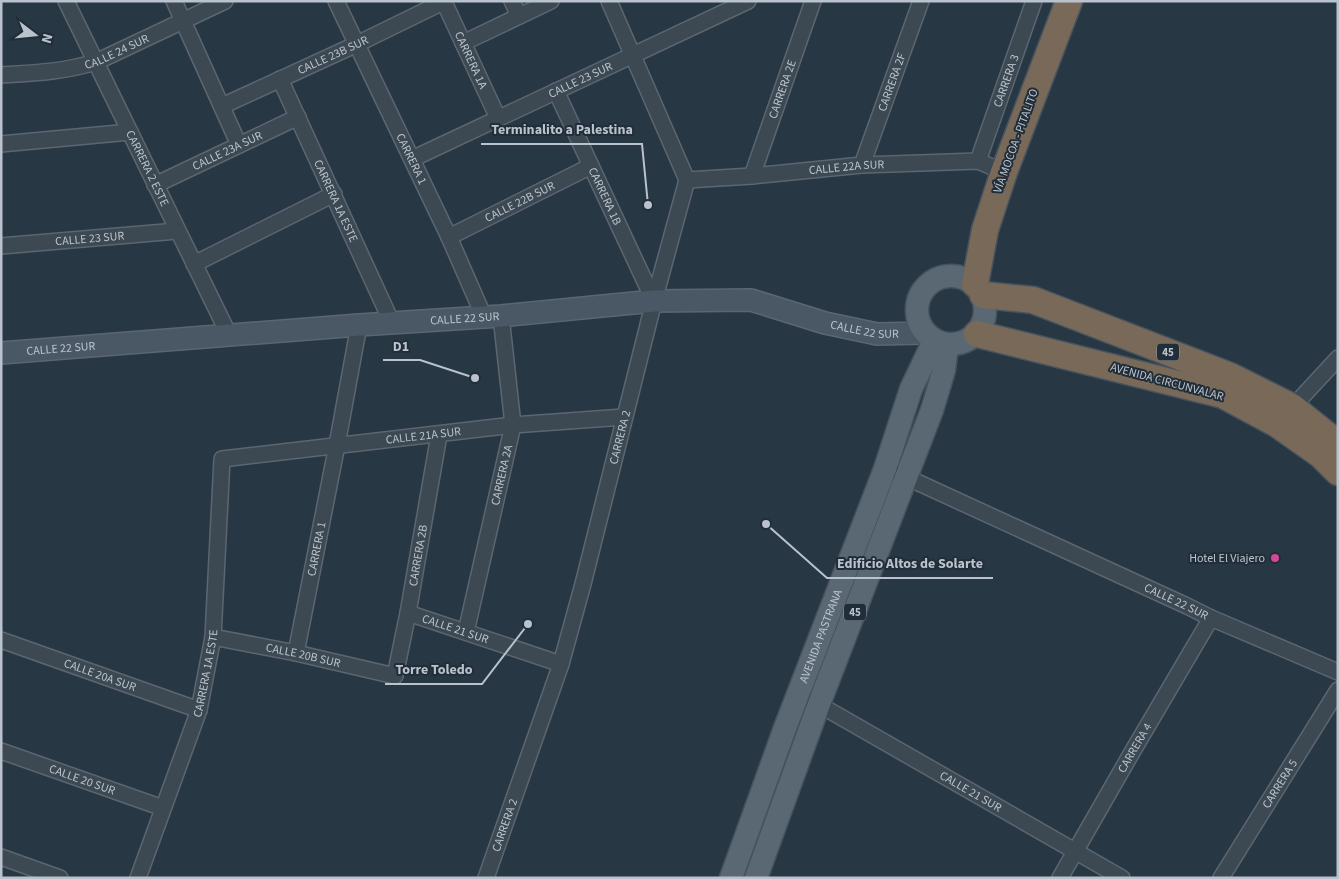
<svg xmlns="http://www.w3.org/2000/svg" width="1339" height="879" viewBox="0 0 1339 879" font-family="'Source Sans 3',sans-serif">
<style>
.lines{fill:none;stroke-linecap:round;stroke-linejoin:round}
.street-casing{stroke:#5b6671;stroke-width:18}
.secondary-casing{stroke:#5b6671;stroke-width:24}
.primary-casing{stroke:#46525d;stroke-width:25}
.highway-casing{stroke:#47535e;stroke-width:29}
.street{stroke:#3c4953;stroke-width:15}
.secondary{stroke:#4a5866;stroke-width:21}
.primary{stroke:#5a6873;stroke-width:22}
.highway{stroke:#796959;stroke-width:26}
.hotel-dot{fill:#d1479c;stroke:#212e39;stroke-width:2}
.labels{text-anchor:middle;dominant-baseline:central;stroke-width:4;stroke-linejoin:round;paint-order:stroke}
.shield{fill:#212e39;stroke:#8c96a1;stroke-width:1}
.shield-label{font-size:11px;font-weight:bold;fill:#bac3cd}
.street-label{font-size:12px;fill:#bac3cd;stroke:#212e39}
.poi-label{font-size:12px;fill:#bac3cd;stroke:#212e39;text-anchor:end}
.leader{fill:none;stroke:#bac3cd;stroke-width:2}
.callout-dot{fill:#bac3cd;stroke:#212e39;stroke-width:2}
.callout-label{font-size:14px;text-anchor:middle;font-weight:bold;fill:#bac3cd;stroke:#212e39;stroke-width:4;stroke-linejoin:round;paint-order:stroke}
</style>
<rect width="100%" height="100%" fill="#283744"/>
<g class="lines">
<defs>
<g id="street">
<path id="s1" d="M66,1L229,335"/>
<path d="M174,1L239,145"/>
<path id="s2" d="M336,1L449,237L484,317"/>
<path d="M512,1L519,16"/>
<path id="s3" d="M444,2L498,118"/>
<path d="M463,43L551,1"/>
<path id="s4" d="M1,75C34,73 63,72 96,62L225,1"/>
<path id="s5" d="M280,79L392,323"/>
<path id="s6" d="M556,91L654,301"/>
<path id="s7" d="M222,106L357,44L445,1"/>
<path d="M1,144L130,132"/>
<path id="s8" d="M412,159L748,1"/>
<path id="s9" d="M978,161L1034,1"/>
<path id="s10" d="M862,165L921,1"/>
<path id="s11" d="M752,176L813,1"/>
<path id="s12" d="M687,180L752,176L862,165L978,161L1004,172"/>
<path id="s13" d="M155,185L298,117"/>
<path id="s14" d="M449,237L591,166"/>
<path id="s15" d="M1,246L177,231"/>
<path d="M194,264L334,194"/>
<path d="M1288,412L1338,358"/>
<path id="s16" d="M885,469L906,477L1187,606L1211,618L1338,672"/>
<path id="s17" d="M408,613L561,664"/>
<path id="s18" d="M466,632L513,425L501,316"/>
<path id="s19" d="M213,637L296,653L395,676L408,613L439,435"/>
<path id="s20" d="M1,640L199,710"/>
<path id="s21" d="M296,653L337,445L359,325"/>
<path id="s22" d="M811,700L1122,878"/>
<path id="s23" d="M1,751L163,808"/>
<path d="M1,857L60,878"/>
<path id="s24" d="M138,878L199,710L213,637L222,459L513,425L624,417"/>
<path id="s25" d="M486,878L561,664L583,584L654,301L687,180L609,1"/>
<path id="s26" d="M1060,878L1131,754L1211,618"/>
<path id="s27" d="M1221,878L1338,690"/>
</g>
<g id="secondary">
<path id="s28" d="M1,353L359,325L501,316L654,301L751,300L825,323L877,334L925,333"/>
</g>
<g id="primary">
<circle cx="951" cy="310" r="34"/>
<path id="s29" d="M731,878L785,728L885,469L911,389L934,341"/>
<path d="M756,878L819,704L932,410L944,370L947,345"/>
</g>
<g id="highway">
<path d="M975,284L985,230L1004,172L1069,1"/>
<path d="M983,295L1033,300L1230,376L1292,407L1338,444"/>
<path d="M977,334L1223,395L1277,424L1321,455L1338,472"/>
</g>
</defs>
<!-- street casing -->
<use href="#street" class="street-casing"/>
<!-- secondary casing -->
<use href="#secondary" class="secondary-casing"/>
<!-- primary casing -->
<use href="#primary" class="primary-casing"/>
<!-- highway casing -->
<use href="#highway" class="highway-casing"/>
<!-- street -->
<use href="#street" class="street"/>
<!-- secondary -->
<use href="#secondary" class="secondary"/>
<!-- primary -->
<use href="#primary" class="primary"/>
<!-- highway -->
<use href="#highway" class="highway"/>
</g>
<!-- markers -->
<circle class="hotel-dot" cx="1275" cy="558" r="5"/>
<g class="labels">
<!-- shield labels -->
<g class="shield">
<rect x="1157" y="343.5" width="22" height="17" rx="4"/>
<rect x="844" y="603.5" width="22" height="17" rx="4"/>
</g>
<g class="shield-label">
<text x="1168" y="352">45</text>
<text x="855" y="612">45</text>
</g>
<!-- street labels -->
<g class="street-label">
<text stroke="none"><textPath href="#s4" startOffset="119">CALLE 24 SUR</textPath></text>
<text stroke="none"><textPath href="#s7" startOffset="122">CALLE 23B SUR</textPath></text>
<text stroke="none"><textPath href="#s3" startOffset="64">CARRERA 1A</textPath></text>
<text stroke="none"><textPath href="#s8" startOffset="186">CALLE 23 SUR</textPath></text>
<text stroke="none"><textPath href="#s9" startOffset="85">CARRERA 3</textPath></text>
<text stroke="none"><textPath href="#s10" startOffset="88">CARRERA 2F</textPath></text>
<text stroke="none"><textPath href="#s11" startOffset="92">CARRERA 2E</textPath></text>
<text transform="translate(1016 141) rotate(-70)">VÍA MOCOA - PITALITO</text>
<text stroke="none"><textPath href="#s13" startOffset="80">CALLE 23A SUR</textPath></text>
<text stroke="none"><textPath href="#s2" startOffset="175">CARRERA 1</textPath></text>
<text stroke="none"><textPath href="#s12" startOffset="160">CALLE 22A SUR</textPath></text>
<text stroke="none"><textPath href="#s1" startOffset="186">CARRERA 2 ESTE</textPath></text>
<text stroke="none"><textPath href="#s6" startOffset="116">CARRERA 1B</textPath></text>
<text stroke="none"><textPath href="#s5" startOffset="134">CARRERA 1A ESTE</textPath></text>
<text stroke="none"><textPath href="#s14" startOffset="79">CALLE 22B SUR</textPath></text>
<text stroke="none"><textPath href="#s15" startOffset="89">CALLE 23 SUR</textPath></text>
<text stroke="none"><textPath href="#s28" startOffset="465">CALLE 22 SUR</textPath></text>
<text stroke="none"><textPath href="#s28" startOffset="870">CALLE 22 SUR</textPath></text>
<text stroke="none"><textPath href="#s28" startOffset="60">CALLE 22 SUR</textPath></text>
<text transform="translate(1167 382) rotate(15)">AVENIDA CIRCUNVALAR</text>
<text stroke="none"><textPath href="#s24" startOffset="634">CALLE 21A SUR</textPath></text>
<text stroke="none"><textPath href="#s25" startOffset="461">CARRERA 2</textPath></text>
<text stroke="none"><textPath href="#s18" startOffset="161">CARRERA 2A</textPath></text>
<text stroke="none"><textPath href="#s21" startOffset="106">CARRERA 1</textPath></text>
<text stroke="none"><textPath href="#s19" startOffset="309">CARRERA 2B</textPath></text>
<text stroke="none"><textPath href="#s16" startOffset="320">CALLE 22 SUR</textPath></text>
<text stroke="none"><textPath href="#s17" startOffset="50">CALLE 21 SUR</textPath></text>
<text stroke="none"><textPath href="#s29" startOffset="258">AVENIDA PASTRANA</textPath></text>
<text stroke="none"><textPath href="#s19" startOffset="92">CALLE 20B SUR</textPath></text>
<text stroke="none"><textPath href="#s24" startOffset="216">CARRERA 1A ESTE</textPath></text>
<text stroke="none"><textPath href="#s20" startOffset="105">CALLE 20A SUR</textPath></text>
<text stroke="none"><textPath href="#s26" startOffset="150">CARRERA 4</textPath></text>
<text stroke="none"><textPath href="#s23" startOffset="86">CALLE 20 SUR</textPath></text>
<text stroke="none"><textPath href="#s27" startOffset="111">CARRERA 5</textPath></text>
<text stroke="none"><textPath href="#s22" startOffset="184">CALLE 21 SUR</textPath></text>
<text stroke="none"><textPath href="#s25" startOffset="56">CARRERA 2</textPath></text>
</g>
<!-- poi labels -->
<g class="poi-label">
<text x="1265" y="558">Hotel El Viajero</text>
</g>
</g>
<!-- callouts -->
<path class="leader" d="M648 205L642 144H481M475 378L420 360H383M766 524L827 578H993M528 624L482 684H385"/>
<g class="callout-dot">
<circle cx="648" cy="205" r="5"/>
<circle cx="475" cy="378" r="5"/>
<circle cx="766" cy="524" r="5"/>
<circle cx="528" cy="624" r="5"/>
</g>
<g class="callout-label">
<text x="562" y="134">Terminalito a Palestina</text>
<text x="401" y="351">D1</text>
<text x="910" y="568">Edificio Altos de Solarte</text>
<text x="434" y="674">Torre Toledo</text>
</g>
<!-- border -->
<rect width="1339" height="879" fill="none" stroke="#bac3cd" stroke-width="5"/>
<!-- north arrow -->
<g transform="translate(35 35) rotate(106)" stroke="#212e39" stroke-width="4" paint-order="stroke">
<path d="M0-4L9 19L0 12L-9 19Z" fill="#bac3cd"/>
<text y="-8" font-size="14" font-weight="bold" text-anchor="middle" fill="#bac3cd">N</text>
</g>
</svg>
